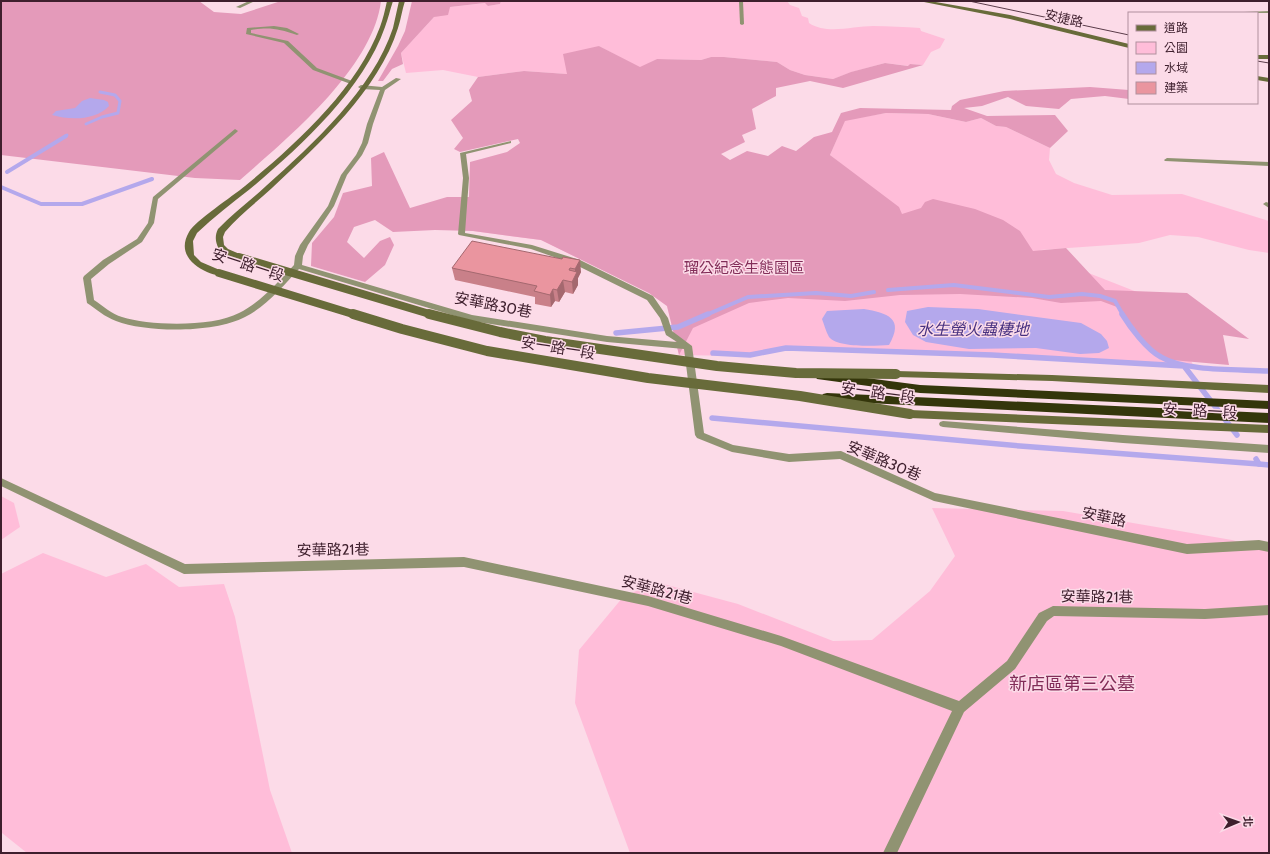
<svg xmlns="http://www.w3.org/2000/svg" width="1270" height="854" viewBox="0 0 1270 854" font-family="Cabin,'Noto Sans TC',sans-serif">
<style>
.green{fill:#ffbdd9}
.forest{fill:#e49aba}
.water{fill:#b4a8ec}
.lines{fill:none;stroke-linecap:round;stroke-linejoin:round}
.stream-far2{stroke:#b4a8ec;stroke-width:3}
.stream-far1{stroke:#b4a8ec;stroke-width:4}
.stream{stroke:#b4a8ec;stroke-width:5.5}
.lane{fill:#909372;fill-rule:evenodd}
.secondary{fill:#686b3a;fill-rule:evenodd}
.highway{fill:#34360b;fill-rule:evenodd}
.tram{stroke:#5a3b49;stroke-width:1}
.secondary-bridge-far1{stroke:#686b3a;stroke-width:8}
.secondary-bridge{stroke:#686b3a;stroke-width:10}
.wall{fill:#c98089}
.shaded-wall{fill:#a4686f}
.building{fill:#ea959f;stroke:#a4686f}
.labels{text-anchor:middle;dominant-baseline:central;stroke-width:3;stroke-linejoin:round;paint-order:stroke}
.far-street-label{font-size:13px;fill:#3e1f2d;stroke:#fcdbe8}
.street-label{font-size:15px;fill:#3e1f2d;stroke:#fcdbe8}
.park-label{font-size:15px;fill:#822d58;stroke:#fcdbe8}
.water-label{font-size:16px;font-style:italic;fill:#473180;stroke:#fcdbe8}
.near-park-label{font-size:18px;fill:#822d58;stroke:#fcdbe8}
</style>
<rect width="100%" height="100%" fill="#fcdbe8"/>
<!-- green -->
<g class="green">
<path d="M501,1H787L790,5L799,8L802,16L808,18L809,23C827,35 853,26 873,26C889,26 905,27 920,28L921,31L945,39L940,48L931,52L923,65L910,64L909,66L885,63L852,72L833,79L805,75L790,70L777,62L724,57H711L701,60L657,59L640,68L599,46L567,74L524,71L478,77L443,70L406,73L401,53L434,17L450,7L486,3L488,6L500,4Z"/>
<path d="M886,113L928,114L966,122L981,118L996,126L1006,127L1050,148L1049,160L1056,174L1074,183L1112,195L1182,194L1269,221V253L1249,250L1198,237L1170,235L1139,243L1040,250L1086,272L1137,292L1170,314L1193,365L991,353L786,347L738,356L679,355L667,306L649,293L541,240L473,231L850,171L830,155L845,120Z"/>
<path d="M1,496L14,503L20,527L1,540Z"/>
<path d="M932,508L1063,511L1232,540L1269,550V853H630L575,703L579,650L623,597L656,582L738,604L833,641L872,640L930,591L955,556Z"/>
<path d="M43,553L106,577L146,564L179,587L224,584L235,617L270,790L292,853H27L2,833L1,574Z"/>
</g>
<!-- forest -->
<g class="forest">
<path d="M1,1H199L214,12L241,14L281,1H381C373,68 288,138 240,180L195,178L1,155Z"/>
<path d="M412,1H501L500,4L488,6L485,3L450,7L448,15L434,17L401,53L403,64L392,69L383,81H378L398,46L405,31Z"/>
<path d="M599,46L640,67L657,59L701,60L711,57H724L777,62L790,70L805,75L833,79L851,72L885,63L908,66L910,64L923,65L843,88L810,81L776,88V96L752,109L756,129L742,135L745,142L721,154L730,160L747,151L768,156L782,146L796,151L814,137L832,132L841,113L860,108L951,110L952,106L960,100L1004,91L1090,87L1129,90V99L1105,96L1071,99L1059,109L1026,106L1008,97L982,106L964,108L987,116L1055,115L1068,131L1050,148L1006,127L996,126L981,118L966,122L928,114L886,113L845,121L830,155L899,207L902,214L921,208L925,202L933,199L975,209L1003,220L1020,231L1033,251L1066,248L1105,290L1187,293L1249,339L1223,335L1229,365L1160,359L1146,346L1117,307L1101,301L1061,303L1032,298L960,294L900,295L845,301L788,298L749,303L693,328L679,355L667,306L649,293L541,240L473,231L435,230L393,232L375,220L354,227L347,242L364,258L380,241L390,237L394,245L385,265L365,282L311,266L312,243L334,217L343,193L372,186L371,158L384,152L410,208L447,197H469L470,162L507,152L520,143L518,139L460,152L454,149L463,138L451,120L472,101L469,90L478,77L524,71L567,74L563,54Z"/>
</g>
<!-- water -->
<g class="water">
<path d="M90,98L104,100L108,102L109,106C95,121 69,120 52,115L56,111L75,108L82,101Z"/>
<path d="M928,307L978,309L1081,323L1101,334L1107,341L1109,348L1099,353L1080,354L1036,348L969,349L926,342L913,335L905,322L907,311Z"/>
<path d="M864,309C887,313 905,318 889,345C875,346 838,348 829,337C826,332 824,324 822,319L827,311Z"/>
</g>
<g class="lines">
<!-- stream-far2 -->
<g class="stream-far2">
<path d="M86,124L102,117L118,113L120,101L115,95L100,92"/>
<path d="M64,137L67,135"/>
</g>
<!-- stream-far1 -->
<g class="stream-far1">
<path d="M7,172L66,136"/>
<path d="M1,187L41,204H82L152,179"/>
<path d="M888,290L954,285L1049,297L1082,294L1100,296L1115,301L1123,315"/>
<path d="M706,315L748,297L816,293L851,296L874,292"/>
</g>
<!-- stream -->
<g class="stream">
<path d="M1122,314C1130,327 1147,350 1161,357C1186,372 1239,369 1269,371"/>
<path d="M616,333L678,327L708,314"/>
<path d="M713,353L750,355L786,348L992,355L1184,366L1237,435"/>
<path d="M712,418L1020,446L1259,464"/>
<path d="M1256,459L1259,464L1269,465"/>
</g>
<!-- lane -->
<g class="lane">
<path d="M249,1H255L240,8L236,7Z"/>
<path d="M739,1H743L744,24L742,25L740,24Z"/>
<path d="M1269,11V13H1242L1244,12Z"/>
<path d="M274,26L287,28L299,34L297,35C279,29 270,27 251,30V33L288,41L317,68L352,81V83H348L313,70L284,43L246,34L247,28Z"/>
<path d="M396,78L401,79L385,90L373,124L368,143L362,155L347,175L334,206L308,245L303,256L302,265L472,315L607,336L677,342L666,335L660,318L647,300L574,264L531,249L459,235L458,234L463,178L460,153L511,141V143L466,154L469,178L465,233L532,245L580,260L653,296L668,318L672,331L692,346L704,433L733,445L789,454L841,451L935,493L1187,544L1259,540L1269,542V552L1259,550L1187,554L934,501L840,459L789,462L732,452L697,438L695,435L684,349L607,342L472,321L299,269C283,286 267,306 245,317C215,333 147,333 116,321C105,317 96,309 87,303L83,278L84,276L103,260L137,239L148,223L153,197L235,129L238,131L237,132L158,199L154,223L142,242L109,264L91,279L94,300C103,306 112,314 122,317C150,326 213,327 239,313C261,302 278,282 294,265L295,256L300,245L328,206L341,175L356,155L362,143L367,124L380,90L361,89L358,87L361,85L382,87Z"/>
<path d="M1167,158L1269,162V166L1165,161L1164,160Z"/>
<path d="M1266,202L1269,203V208L1263,204Z"/>
<path d="M943,421L1123,435L1269,445V453L1123,443L943,427L940,426L939,424L940,422Z"/>
<path d="M1,478L185,564L464,557L648,596L781,636L959,701L1007,661L1039,613L1053,606L1205,609L1269,605V615L1205,619L1054,616L1047,621L1015,669L964,712L897,853H883L952,711L781,646L648,606L464,567L184,574L1,486Z"/>
</g>
<!-- secondary -->
<g class="secondary">
<path d="M387,1H393C390,10 388,19 385,27C363,90 300,147 250,189C232,203 214,217 197,233L193,241L194,255L201,262L222,271V275C217,276 212,274 207,272C190,264 178,251 189,232C195,221 233,196 245,186C295,145 357,89 380,27C383,19 385,10 387,1Z"/>
<path d="M399,1H405C402,10 401,19 398,28C379,90 318,145 272,188C256,203 239,215 225,232L223,237L224,245L228,249L242,255V259C225,262 210,245 218,229C233,213 250,201 266,186C313,144 373,89 393,28C395,19 397,10 399,1Z"/>
<path d="M919,1H930L1010,15L1129,44V48L1010,19Z"/>
<rect x="1257" y="55" width="12" height="4"/>
<path d="M1257,76L1269,78V82L1257,80Z"/>
<path d="M896,371L1052,375L1269,385V393L1052,381L896,377L891,374Z"/>
<path d="M910,410L1269,425V433L910,418L905,414Z"/>
</g>
<!-- highway -->
<g class="highway">
<path d="M821,372L920,385L1269,401V409L920,393L817,379L815,376Z"/>
<path d="M827,393L1269,413V423L827,401L823,400L821,397L823,394Z"/>
</g>
<!-- tram -->
<g class="tram">
<path d="M969,1L1129,35"/>
<path d="M1257,61L1269,63"/>
</g>
<!-- secondary-bridge-far1 -->
<g class="secondary-bridge-far1">
<path d="M239,257L433,315"/>
<path d="M219,273L356,315"/>
</g>
<!-- secondary-bridge -->
<g class="secondary-bridge">
<path d="M353,314L402,329L487,351L648,378L800,396L910,414"/>
<path d="M429,314L500,332L545,341L717,366L796,373L896,374"/>
</g>
</g>
<!-- wall -->
<path class="wall" d="M562,259L581,272L578,278V285L573,294L565,292L559,302L555,301L551,307L535,304V297L455,280L452,268Z"/>
<!-- shaded-wall -->
<g class="shaded-wall">
<path d="M580,260L581,272L578,278V285L573,294L572,282L575,276V269Z"/>
<path d="M563,280L565,292L559,302L557,290Z"/>
<path d="M553,289L555,301L551,307L550,295Z"/>
</g>
<!-- building -->
<path class="building" d="M472,241L562,259L563,257L580,260L575,269L570,268L569,270L577,272L572,282L563,280L557,290L553,289L550,295L534,291L537,286L452,268Z"/>
<g class="labels">
<!-- far-street labels -->
<g class="far-street-label">
<text transform="translate(1064 18) rotate(13)">安捷路</text>
</g>
<!-- street labels -->
<g class="street-label">
<text transform="translate(248 265) rotate(18)">安一路一段</text>
<text transform="translate(493 305) rotate(11)">安華路30巷</text>
<text transform="translate(558 348) rotate(9)">安一路一段</text>
<text transform="translate(878 393) rotate(8)">安一路一段</text>
<text transform="translate(1200 411) rotate(3)">安一路一段</text>
<text transform="translate(884 461) rotate(23)">安華路30巷</text>
<text transform="translate(1104 517) rotate(12)">安華路</text>
<text transform="translate(333 550) rotate(-1)">安華路21巷</text>
<text transform="translate(657 590) rotate(15)">安華路21巷</text>
<text transform="translate(1097 597) rotate(1)">安華路21巷</text>
</g>
<!-- park labels -->
<g class="park-label">
<text x="744" y="268">瑠公紀念生態園區</text>
</g>
<!-- water labels -->
<g class="water-label">
<text x="973" y="329">水生螢火蟲棲地</text>
</g>
<!-- near-park labels -->
<g class="near-park-label">
<text x="1072" y="684">新店區第三公墓</text>
</g>
</g>
<!-- border -->
<rect width="1270" height="854" fill="none" stroke="#3e1f2d" stroke-width="4"/>
<!-- legend -->
<rect x="1128" y="12" width="130" height="92" fill="#fcdbe8" stroke="#b0909d"/>
<rect x="1136" y="25" width="20" height="6" fill="#686b3a" stroke="#b0909d"/>
<text x="1164" y="32" font-size="12" fill="#3e1f2d">道路</text>
<rect x="1136" y="42" width="20" height="12" fill="#ffbdd9" stroke="#b0909d"/>
<text x="1164" y="52" font-size="12" fill="#3e1f2d">公園</text>
<rect x="1136" y="62" width="20" height="12" fill="#b4a8ec" stroke="#b0909d"/>
<text x="1164" y="72" font-size="12" fill="#3e1f2d">水域</text>
<rect x="1136" y="82" width="20" height="12" fill="#ea959f" stroke="#b0909d"/>
<text x="1164" y="92" font-size="12" fill="#3e1f2d">建築</text>
<!-- north arrow -->
<g transform="translate(1238 822) rotate(88)" stroke="#fcdbe8" stroke-width="3" paint-order="stroke">
<path d="M0-3L7 15L0 10L-7 15Z" fill="#3e1f2d"/>
<text y="-6" font-size="11" font-weight="bold" text-anchor="middle" fill="#3e1f2d">北</text>
</g>
</svg>
